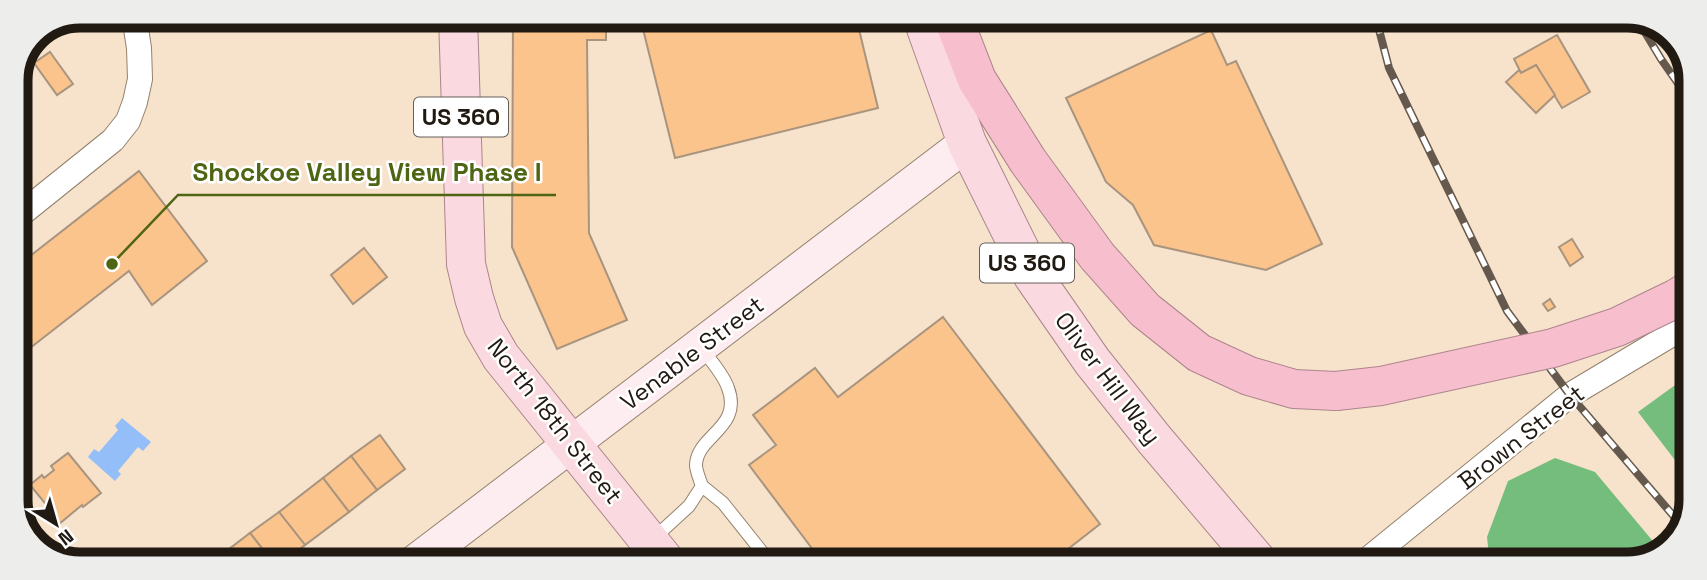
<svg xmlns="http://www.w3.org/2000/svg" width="1707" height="580" viewBox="0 0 1707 580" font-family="'Space Grotesk',sans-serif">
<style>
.forest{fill:#74bd7c}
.water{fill:#94bef7}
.building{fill:#fac48c;stroke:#a8947f;stroke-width:2}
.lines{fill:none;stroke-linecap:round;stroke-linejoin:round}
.lane-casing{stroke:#94826d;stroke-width:14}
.street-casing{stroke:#94826d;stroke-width:26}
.secondary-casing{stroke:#94826d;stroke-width:37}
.primary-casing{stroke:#ac858c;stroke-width:40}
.highway-casing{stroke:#ac858c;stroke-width:40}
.lane{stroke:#fff;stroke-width:12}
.street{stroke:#fff;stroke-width:24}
.secondary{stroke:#fdecf0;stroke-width:35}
.primary{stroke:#fad9e1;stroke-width:38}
.highway{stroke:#f7bfcd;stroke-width:38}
.rail-casing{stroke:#65594d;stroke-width:8}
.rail{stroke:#fff;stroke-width:5;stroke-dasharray:16;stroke-linecap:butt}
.highway-bridge-casing{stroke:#ac858c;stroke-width:40;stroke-linecap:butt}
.highway-bridge{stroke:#f7bfcd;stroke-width:38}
.labels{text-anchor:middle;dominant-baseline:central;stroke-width:5;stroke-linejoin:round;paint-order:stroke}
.shield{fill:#fff;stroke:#645f59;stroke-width:2}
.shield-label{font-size:23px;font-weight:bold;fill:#211a12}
.street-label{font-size:24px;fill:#211a12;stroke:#fff}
.rim{fill:none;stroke:#211a12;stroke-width:9}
.leader{fill:none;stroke:#4e6514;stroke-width:2.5}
.callout-dot{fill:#4e6514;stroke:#fff;stroke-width:2.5}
.callout-label{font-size:26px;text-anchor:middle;font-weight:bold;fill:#4e6514;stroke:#fff;stroke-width:5;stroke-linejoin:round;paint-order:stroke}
</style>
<rect width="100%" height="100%" fill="#f7e3cc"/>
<!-- forest -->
<g class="forest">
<path d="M1689,375L1688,477L1638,412Z"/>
<path d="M1555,458L1595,472L1662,552L1627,564H1490L1487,537L1508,481Z"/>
</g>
<!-- water -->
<path class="water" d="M122,418L151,442L143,451L138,447L118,471L121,474L115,481L88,457L94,449L99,452L118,430L115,426Z"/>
<!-- building -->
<g class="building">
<path d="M513,17H606V40H587L589,233L627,320L557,349L512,247Z"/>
<path d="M640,17H856L878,108L675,158Z"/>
<path d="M1211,30L1227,65L1236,61L1322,244L1266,270L1154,245L1133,205L1106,182L1066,98Z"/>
<path d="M1557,35L1590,92L1562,108L1536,65L1521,73L1514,59Z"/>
<path d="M50,52L73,84L57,95L34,63Z"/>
<path d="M1536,65L1555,95L1536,113L1506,82L1519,70L1521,73Z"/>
<path d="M139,171L207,261L152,305L129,271L16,359V267Z"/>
<path d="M1572,239L1583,257L1570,266L1559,247Z"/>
<path d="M364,248L387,277L353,304L331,275Z"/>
<path d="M1550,299L1555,307L1548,311L1543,304Z"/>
<path d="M943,317L1100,524L1050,563H823L749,465L776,445L753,415L815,368L838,397Z"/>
<path d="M380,435L405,469L377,490L351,456Z"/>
<path d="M68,453L101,493L83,507L82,505L59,524L47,509L49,508L30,485L42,475L44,478L54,470L51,466Z"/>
<path d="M351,456L377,490L349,512L323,478Z"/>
<path d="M323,478L349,512L305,545L279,512Z"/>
<path d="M279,512L305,545L284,561H272L250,533Z"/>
<path d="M250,533L272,561H224L220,556Z"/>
</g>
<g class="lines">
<defs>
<g id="lane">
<path d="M702,486L723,503L770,562"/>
<path d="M653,539L689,506L702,486C700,480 696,471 696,465C697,435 743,428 728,388C723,373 709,359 700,346"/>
<path d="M1225,563L1241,549"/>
</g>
<g id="street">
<path d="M16,218L113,140L128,121L135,102L140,79L139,48L134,16"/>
<path d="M1362,564L1570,395L1689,324"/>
</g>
<path id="secondary" d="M416,562L967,143"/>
<g id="primary">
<path d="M458,17L466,264L474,298L483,326L501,357L666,562"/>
<path d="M924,18L926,28L967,143L1033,276L1092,361L1154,439L1259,563"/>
</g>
<path id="highway" d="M953,18L977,80L1028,161L1097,256L1145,310L1199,353L1249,376L1294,389L1336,391"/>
</defs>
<!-- lane casing -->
<use href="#lane" class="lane-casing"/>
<!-- street casing -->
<use href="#street" class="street-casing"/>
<!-- secondary casing -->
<use href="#secondary" class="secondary-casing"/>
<!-- primary casing -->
<use href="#primary" class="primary-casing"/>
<!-- highway casing -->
<use href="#highway" class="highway-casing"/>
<!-- lane -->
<use href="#lane" class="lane"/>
<!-- street -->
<use href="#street" class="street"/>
<!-- secondary -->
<use href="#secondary" class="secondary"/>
<!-- primary -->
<use href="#primary" class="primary"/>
<!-- highway -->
<use href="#highway" class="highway"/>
<defs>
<g id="rail">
<path d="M1376,18L1389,68L1507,311L1570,395L1683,527"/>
<path d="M1637,19L1661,59L1691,102"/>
</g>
</defs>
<!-- rail casing -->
<use href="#rail" class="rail-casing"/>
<!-- rail -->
<use href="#rail" class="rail"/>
<defs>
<path id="highway-bridge" d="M1336,391L1381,386L1553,348L1617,327L1677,298L1690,290"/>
</defs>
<!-- highway-bridge casing -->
<use href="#highway-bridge" class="highway-bridge-casing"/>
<!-- highway-bridge -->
<use href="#highway-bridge" class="highway-bridge"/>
</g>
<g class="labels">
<!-- shield labels -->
<g class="shield">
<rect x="414" y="97.5" width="94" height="39" rx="5"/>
<rect x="980" y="243.5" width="94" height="39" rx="5"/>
</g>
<g class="shield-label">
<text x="461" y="117">US 360</text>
<text x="1027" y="263">US 360</text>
</g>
<!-- street labels -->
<g class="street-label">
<text transform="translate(692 353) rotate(-37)">Venable Street</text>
<text transform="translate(1108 378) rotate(53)">Oliver Hill Way</text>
<text transform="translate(555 421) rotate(52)">North 18th Street</text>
<text transform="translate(1521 437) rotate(-38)">Brown Street</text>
</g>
</g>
<!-- crop -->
<path d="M0 0H1707V580H0ZM80 28H1627A52 52 0 0 1 1679 80V500A52 52 0 0 1 1627 552H80A52 52 0 0 1 28 500V80A52 52 0 0 1 80 28Z" fill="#ededec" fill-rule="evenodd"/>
<path class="rim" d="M80 28H1627A52 52 0 0 1 1679 80V500A52 52 0 0 1 1627 552H80A52 52 0 0 1 28 500V80A52 52 0 0 1 80 28Z"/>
<!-- callouts -->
<path class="leader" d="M112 264L178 195H556"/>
<circle class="callout-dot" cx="112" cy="264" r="7"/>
<g class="callout-label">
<text x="367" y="181">Shockoe Valley View Phase I</text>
</g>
<!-- north arrow -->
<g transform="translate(56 524) rotate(143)" stroke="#ffffff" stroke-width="5" paint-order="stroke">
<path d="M0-5L12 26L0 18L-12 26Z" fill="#211a12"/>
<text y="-10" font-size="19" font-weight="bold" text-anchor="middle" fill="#211a12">N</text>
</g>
</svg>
